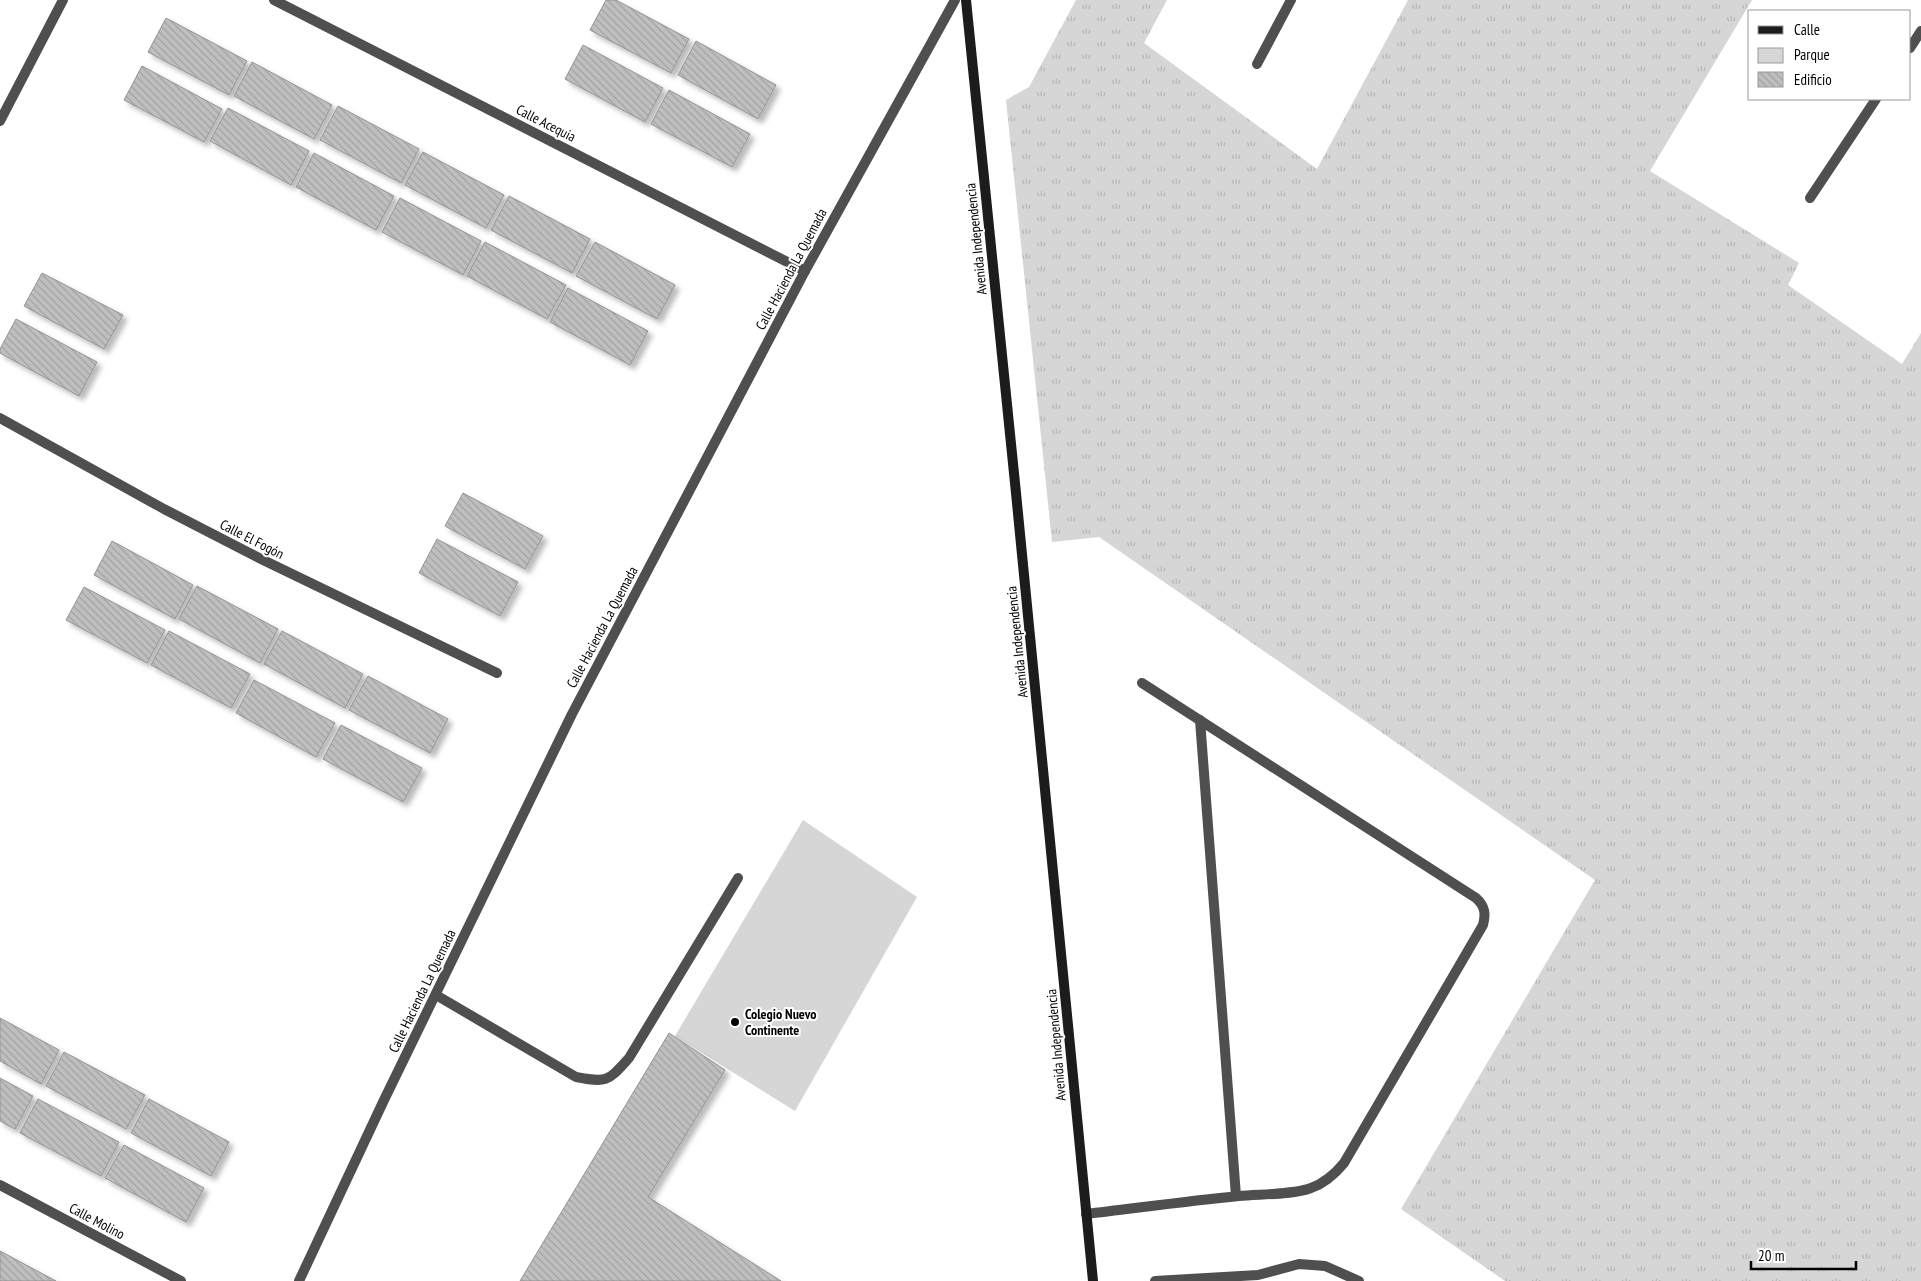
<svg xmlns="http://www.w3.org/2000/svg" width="1921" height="1281" viewBox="0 0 1921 1281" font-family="'PT Sans Narrow',sans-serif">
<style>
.grass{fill:url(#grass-tufts)}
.park{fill:#d6d6d6}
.building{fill:url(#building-back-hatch);stroke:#939393;filter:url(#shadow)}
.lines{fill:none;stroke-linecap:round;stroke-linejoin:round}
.lane{stroke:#4f4f4f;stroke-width:10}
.street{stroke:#4f4f4f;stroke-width:10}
.secondary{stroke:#1c1c1c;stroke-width:10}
.poi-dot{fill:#000;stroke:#fff;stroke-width:2}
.labels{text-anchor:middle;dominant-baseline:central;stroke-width:4;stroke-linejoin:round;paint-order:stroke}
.street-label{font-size:14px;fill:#000;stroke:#fff}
.poi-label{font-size:14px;font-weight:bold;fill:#000;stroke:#fff;text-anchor:start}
</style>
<defs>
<pattern id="grass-tufts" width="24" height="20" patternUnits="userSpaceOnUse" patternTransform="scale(1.25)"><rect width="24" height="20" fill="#d6d6d6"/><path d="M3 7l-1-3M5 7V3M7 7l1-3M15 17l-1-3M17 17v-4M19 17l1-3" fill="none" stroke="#b6b6b6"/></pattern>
<pattern id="building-back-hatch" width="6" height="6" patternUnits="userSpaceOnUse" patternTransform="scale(1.25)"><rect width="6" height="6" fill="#bfbfbf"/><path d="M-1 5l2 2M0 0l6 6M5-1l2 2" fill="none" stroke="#a2a2a2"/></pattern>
<filter id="shadow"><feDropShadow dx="4.5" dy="4.5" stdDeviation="2.5" flood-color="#0004"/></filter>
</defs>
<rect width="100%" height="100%" fill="#fff"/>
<!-- grass -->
<path class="grass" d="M1076,0H1167L1144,43L1317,169L1408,0H1752L1650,171L1799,263L1788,285L1902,364L1921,333V1281H1505L1401,1209L1595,880L1099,537L1052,542L1006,100L1029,87Z"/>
<!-- park -->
<path class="park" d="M803,820L917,897L795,1111L675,1036Z"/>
<!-- building -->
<g class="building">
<path d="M606,0H616L689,39L671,73L590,30Z"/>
<path d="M166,18L247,61L229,95L148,52Z"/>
<path d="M696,41L776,85L758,119L678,75Z"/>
<path d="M583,45L663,88L645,122L565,79Z"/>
<path d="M252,62L332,105L314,139L234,96Z"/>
<path d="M142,66L222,109L204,142L124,100Z"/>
<path d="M669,90L750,134L732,167L651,124Z"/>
<path d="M338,106L419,149L401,183L320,140Z"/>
<path d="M228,108L309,151L291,185L210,141Z"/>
<path d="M423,152L504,195L486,228L405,185Z"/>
<path d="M314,153L394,196L376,230L296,187Z"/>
<path d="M509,196L590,239L572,273L491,230Z"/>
<path d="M400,198L481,241L463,275L382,232Z"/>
<path d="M485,242L566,285L547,319L467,276Z"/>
<path d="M595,242L675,285L657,319L576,276Z"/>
<path d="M42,273L123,315L104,349L24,306Z"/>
<path d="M568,288L648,331L630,365L550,322Z"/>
<path d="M16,319L97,362L79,396L0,353V349Z"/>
<path d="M463,493L543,536L525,569L445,526Z"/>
<path d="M437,539L518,582L500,616L419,573Z"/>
<path d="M112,541L193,585L175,619L94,575Z"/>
<path d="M197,586L278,629L260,663L179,619Z"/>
<path d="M84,587L165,630L147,663L66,620Z"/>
<path d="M169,631L250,674L231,708L151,665Z"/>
<path d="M282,631L363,674L345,708L264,664Z"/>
<path d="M368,676L448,719L430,753L349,710Z"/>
<path d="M254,680L335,723L316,757L236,713Z"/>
<path d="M341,725L422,768L403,802L323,759Z"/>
<path d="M0,1018L59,1050L41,1084L0,1061Z"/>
<path d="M669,1033L725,1070L648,1197L781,1281H520Z"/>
<path d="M64,1052L145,1095L126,1129L46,1086Z"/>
<path d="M0,1078L33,1096L15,1129L0,1121Z"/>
<path d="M38,1099L119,1142L101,1176L20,1133Z"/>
<path d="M149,1099L229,1142L211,1176L131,1133Z"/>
<path d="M124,1145L204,1188L186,1222L105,1178Z"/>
<path d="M0,1251L56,1281H0Z"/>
</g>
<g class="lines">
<!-- lane -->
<path class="lane" d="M436,995L576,1077C608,1083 608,1081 629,1058L738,878"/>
<!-- street -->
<g class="street">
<path d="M274,0L805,271"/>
<path d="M1910,48L1921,31"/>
<path d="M1257,64L1291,0"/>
<path d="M0,121L63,0"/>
<path d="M1810,198L1876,99"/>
<path d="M0,418L164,509L261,559L497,673"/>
<path d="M1200,720L1236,1196"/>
<path d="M0,1185L181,1281"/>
<path d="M1086,1214C1137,1208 1188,1201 1239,1196C1259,1194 1293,1195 1311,1188C1325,1183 1335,1174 1344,1163L1483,925C1486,914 1485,906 1476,898L1142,683"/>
<path d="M299,1281L384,1100L572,714L805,271L955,0"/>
<path d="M1155,1281L1258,1275L1299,1264L1325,1266L1359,1281"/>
</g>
<!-- secondary -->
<path class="secondary" d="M966,0L1016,493L1093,1281"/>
</g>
<!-- markers -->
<circle class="poi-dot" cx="735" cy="1022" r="5"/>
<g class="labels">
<!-- street labels -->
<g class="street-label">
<text transform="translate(546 123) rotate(27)">Calle Acequia</text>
<text transform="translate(976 239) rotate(-96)">Avenida Independencia</text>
<text transform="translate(791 269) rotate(-62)">Calle Hacienda La Quemada</text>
<text transform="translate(252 539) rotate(27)">Calle El Fogón</text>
<text transform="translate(602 627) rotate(-62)">Calle Hacienda La Quemada</text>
<text transform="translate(1017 642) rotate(-96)">Avenida Independencia</text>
<text transform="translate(422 991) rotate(-64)">Calle Hacienda La Quemada</text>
<text transform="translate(1056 1045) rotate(-95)">Avenida Independencia</text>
<text transform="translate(97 1221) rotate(28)">Calle Molino</text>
</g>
<!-- poi labels -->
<g class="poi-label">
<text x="745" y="1014">Colegio Nuevo<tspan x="745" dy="16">Continente</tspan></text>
</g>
</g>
<!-- legend -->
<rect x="1748" y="10" width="162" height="90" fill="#ffffff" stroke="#999999"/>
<rect x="1758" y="26" width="25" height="8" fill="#1c1c1c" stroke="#999999"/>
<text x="1794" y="35" font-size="15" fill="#000000">Calle</text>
<rect x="1758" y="48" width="25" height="15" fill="#d6d6d6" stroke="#999999"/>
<text x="1794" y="60" font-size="15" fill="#000000">Parque</text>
<rect x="1758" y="72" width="25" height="15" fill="url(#building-back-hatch)" stroke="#999999"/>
<text x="1794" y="85" font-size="15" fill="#000000">Edificio</text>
<!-- scale -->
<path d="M1751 1261v8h105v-8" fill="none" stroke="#000000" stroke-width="2.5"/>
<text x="1758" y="1261" font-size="15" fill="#000000" stroke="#ffffff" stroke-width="4" paint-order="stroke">20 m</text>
</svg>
